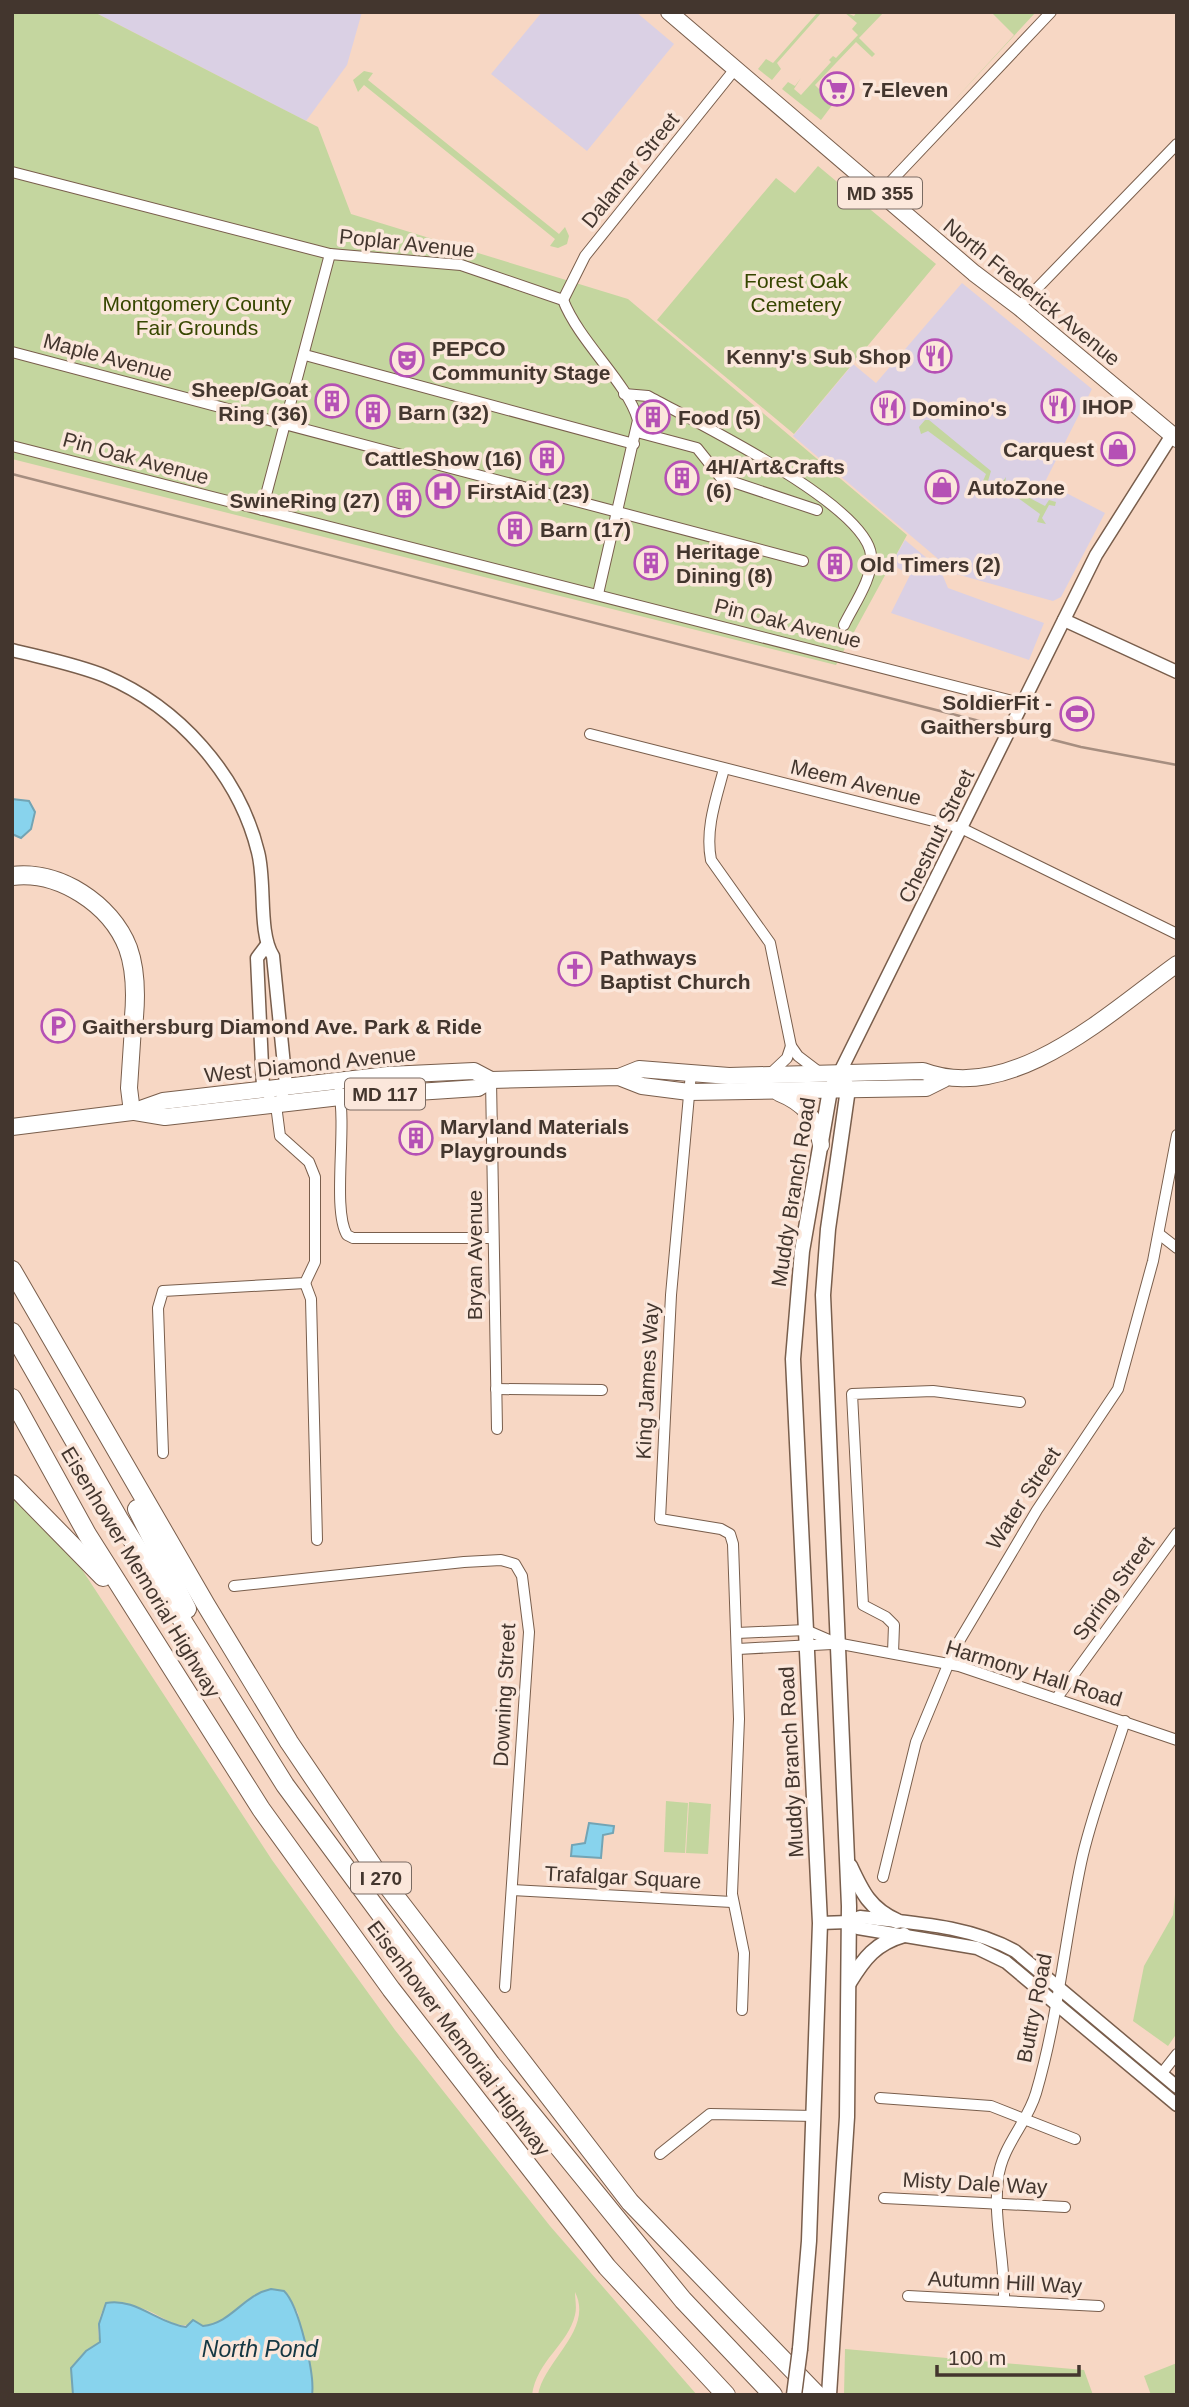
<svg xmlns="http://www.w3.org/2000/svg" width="1189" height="2407" viewBox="0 0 1189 2407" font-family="Helvetica,sans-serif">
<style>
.commercial{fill:#dad0e4}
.green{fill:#c4d69f}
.water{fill:#88d3ed;stroke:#73a4b4;stroke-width:2}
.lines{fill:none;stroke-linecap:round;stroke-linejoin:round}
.minor-casing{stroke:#795e4c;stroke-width:12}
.tertiary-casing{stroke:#795e4c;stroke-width:15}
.secondary-casing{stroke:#795e4c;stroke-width:17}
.primary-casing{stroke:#795e4c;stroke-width:18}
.motorway-casing{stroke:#795e4c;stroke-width:20}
.minor{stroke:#fff;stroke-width:10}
.tertiary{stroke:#fff;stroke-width:12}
.secondary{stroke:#fff;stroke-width:14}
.primary{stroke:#fff;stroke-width:16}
.motorway{stroke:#fff;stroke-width:18}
.rail{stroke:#a68e80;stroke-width:2.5}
.secondary-bridge-casing{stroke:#795e4c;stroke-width:17;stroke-linecap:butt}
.secondary-bridge{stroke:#fff;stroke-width:14}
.labels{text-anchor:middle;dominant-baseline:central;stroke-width:7;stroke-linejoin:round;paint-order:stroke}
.shield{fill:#fbe7db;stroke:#7a6b62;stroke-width:2}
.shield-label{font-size:19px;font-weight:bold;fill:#43362e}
.poi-label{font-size:21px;font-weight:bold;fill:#43362e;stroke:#fbe7db;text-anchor:start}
.street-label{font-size:21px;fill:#43362e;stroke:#fbe7db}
.park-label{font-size:21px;fill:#364600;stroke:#fbe7db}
.water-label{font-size:23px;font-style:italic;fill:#143743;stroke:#fbe7db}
</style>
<rect width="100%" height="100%" fill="#f7d7c4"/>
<!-- commercial -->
<g class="commercial">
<path d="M94,12H362L347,65L306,121Z"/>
<path d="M542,12H636L674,44L587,151L491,74Z"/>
<path d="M962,283L1092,389L1045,482L1105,513L1061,597L1053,601L956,574L793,436L853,364L876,383Z"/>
<path d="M905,540L940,569L948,588L1044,623L1029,660L891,613L910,575L891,564Z"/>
</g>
<!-- green -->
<g class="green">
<path d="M12,12H94L318,127L351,214L628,299L907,535L836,665L12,459Z"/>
<path d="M818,12H822L777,63L781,69L772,80L758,69L766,59L773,63Z"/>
<path d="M844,12L854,16L857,12H884L859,38L875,54L872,57L856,42L815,85L833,103L836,100L821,120L782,89L788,82L795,86L801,78L794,89L801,95L831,62L829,60L833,56L836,58L858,35L852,29L857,23Z"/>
<path d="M991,12L1035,13L949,106L1014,35Z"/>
<path d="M364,71L373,73L368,80L559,234L565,227L569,236L567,244L558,248L550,246L555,239L364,85L358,92L353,80Z"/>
<path d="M818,166L936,264L794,434L657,320L776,178L795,193Z"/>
<path d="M925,420H929L991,471L988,481H983L986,474L928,431L921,434L919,427Z"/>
<path d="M1006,477L1005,484L1018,490L1024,486L1022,494L1045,506L1049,500L1056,502L1055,506L1049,505L1042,518L1046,524L1037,522L1040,514L1003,487L996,491Z"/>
<path d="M12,1493L81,1568L272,1860L395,2030L550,2226L697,2395H538C544,2360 594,2330 575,2292C575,2299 577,2308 575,2315C568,2345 537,2360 532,2395H312L313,2386L298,2313L288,2295L271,2289C244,2296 232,2323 203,2326L197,2322C177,2331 167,2319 149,2311C138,2306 121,2303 109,2302C99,2310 96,2330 100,2342L84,2353L71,2371L73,2395H12Z"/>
<path d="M666,1801L688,1803L685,1853L664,1852Z"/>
<path d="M689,1802L711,1804L708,1854L686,1853Z"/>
<path d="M1177,1875V2033L1168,2046L1133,2021L1144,1966L1173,1915Z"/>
<path d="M845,2349L1084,2370L1093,2395H844Z"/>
<path d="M1177,2363V2395H1151L1144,2376Z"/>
</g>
<!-- water -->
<g class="water">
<path d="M12,799L29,801L35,812L31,829L21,838L12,834Z"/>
<path d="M589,1823L614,1826L613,1833L603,1835L601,1858L571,1856L572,1845L585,1843Z"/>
<path d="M271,2289L284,2291C299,2305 315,2375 312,2395H73L71,2368L86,2351L100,2342L99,2324L106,2303C135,2297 159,2324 186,2327L193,2320L203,2326C232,2323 243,2295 271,2289Z"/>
</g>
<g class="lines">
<defs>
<g id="minor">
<path d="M12,172L330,254L461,265L563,300C580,343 627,382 638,420L598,594"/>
<path d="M880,193L1051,12"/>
<path d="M563,300L585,256L735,69"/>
<path d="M1019,307L1177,144"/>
<path d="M12,352L803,561"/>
<path d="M305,355L634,444"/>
<path d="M624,394L648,396C693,421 866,504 871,555C874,577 853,606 844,625"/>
<path d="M637,432L697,448L721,478L817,510"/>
<path d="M12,446L1024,704"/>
<path d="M262,510L330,254"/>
<path d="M590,734L961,828L1177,934"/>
<path d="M724,769C716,799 705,829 711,860L770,943L791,1046L798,1056L819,1072"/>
<path d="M691,1073L671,1295L660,1519L721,1529L730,1534L733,1544L739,1719L732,1894L744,1953L742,2010"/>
<path d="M770,1074L787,1058L791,1046"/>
<path d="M491,1080L497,1429"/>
<path d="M339,1092C347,1128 332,1210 347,1235L353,1238H492"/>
<path d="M1159,1234L1177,1248"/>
<path d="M305,1283L311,1299L317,1540"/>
<path d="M496,1389L602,1390"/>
<path d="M163,1453L158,1308L163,1291L305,1283L315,1262V1177L309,1162L280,1136L276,1105"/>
<path d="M234,1586L464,1562L501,1560L515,1564L522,1576L529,1632L505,1987"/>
<path d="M737,1633L806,1630L836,1643L959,1666L1177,1740"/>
<path d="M738,1649L832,1644"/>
<path d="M893,1653L894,1625L886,1617L863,1605L852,1394L933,1391L1020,1402"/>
<path d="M1056,1699L1177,1533"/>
<path d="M883,1877L916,1742L955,1648L1037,1510L1118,1389L1153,1261L1177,1135"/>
<path d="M512,1890L732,1902"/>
<path d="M1162,2073L1177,2054"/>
<path d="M880,2098L991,2106L1075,2139"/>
<path d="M660,2154L710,2114L815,2116"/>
<path d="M884,2198L1065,2207"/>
<path d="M908,2296L1099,2306"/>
<path d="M1004,2300C1005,2259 993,2220 998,2179C1002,2145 1027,2124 1036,2093C1058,2018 1065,1939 1081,1863C1091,1816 1110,1768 1125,1721"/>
</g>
<g id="tertiary">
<path d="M1064,620L1177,672"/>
<path d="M12,650C43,658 75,664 105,676C178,707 239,774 258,852C266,882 258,933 273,956L286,1085L282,1093"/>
<path d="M266,946L257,958L263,1087L269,1094"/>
<path d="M840,1072L1096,555L1172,435"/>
<path d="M849,1922L858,1928L977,1948L1006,1962L1177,2105"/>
<path d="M820,1923L849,1922L860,1917C913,1923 968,1925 1015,1951L1177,2087"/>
</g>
<g id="secondary">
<path d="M850,1866C862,1892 870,1909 897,1921"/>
<path d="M849,1983C864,1958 876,1943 904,1935"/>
<path d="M800,2349L809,2241L820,1923L793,1359L802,1251L830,1090L836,1080"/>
<path d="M829,2395L847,2117L849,1906L823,1295L828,1229L848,1089L844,1081"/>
</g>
<g id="primary">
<path d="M669,12L974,273L1019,307L1177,439"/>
<path d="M619,1077L639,1069L729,1076L923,1071C1012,1105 1110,1012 1177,964"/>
<path d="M779,1093C804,1103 817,1118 821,1145"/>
<path d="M132,1112L129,1088L133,1027"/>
<path d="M135,1112L165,1117L340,1097L478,1088L491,1080"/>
<path d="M12,1127L132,1112L163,1101L388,1075L474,1071L491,1080L619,1077L642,1086L689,1092L926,1088L944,1079"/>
</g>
<g id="motorway">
<path d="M12,876C59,870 111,904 128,948C137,973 136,1001 133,1027"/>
<path d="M12,1270L206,1605L289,1742L379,1875L630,2202L817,2395"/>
<path d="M12,1332L119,1519L285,1785L491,2064L683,2300L773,2395"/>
<path d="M12,1398L87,1534L261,1809L391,1989L607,2267L726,2395"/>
<path d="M12,1484L103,1577"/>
<path d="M137,1509L187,1609"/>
</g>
</defs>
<!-- minor casing -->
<use href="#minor" class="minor-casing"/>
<!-- tertiary casing -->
<use href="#tertiary" class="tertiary-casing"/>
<!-- secondary casing -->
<use href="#secondary" class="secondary-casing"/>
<!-- primary casing -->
<use href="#primary" class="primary-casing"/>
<!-- motorway casing -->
<use href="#motorway" class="motorway-casing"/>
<!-- minor -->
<use href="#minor" class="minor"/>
<!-- tertiary -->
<use href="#tertiary" class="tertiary"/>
<!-- secondary -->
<use href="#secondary" class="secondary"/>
<!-- primary -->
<use href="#primary" class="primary"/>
<!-- motorway -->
<use href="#motorway" class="motorway"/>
<!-- rail -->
<path class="rail" d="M12,474L1081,747L1177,765"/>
<defs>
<path id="secondary-bridge" d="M794,2395L800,2349"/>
</defs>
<!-- secondary-bridge casing -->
<use href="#secondary-bridge" class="secondary-bridge-casing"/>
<!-- secondary-bridge -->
<use href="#secondary-bridge" class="secondary-bridge"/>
</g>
<!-- icons -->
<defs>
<symbol id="supermarket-ring" viewBox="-11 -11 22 22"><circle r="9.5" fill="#fbe7db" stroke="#b550b5" stroke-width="1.5"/><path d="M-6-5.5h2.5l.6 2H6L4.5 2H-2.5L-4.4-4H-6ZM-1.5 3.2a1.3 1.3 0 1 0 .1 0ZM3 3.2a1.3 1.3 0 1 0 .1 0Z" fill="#b550b5"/></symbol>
<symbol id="restaurant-ring" viewBox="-11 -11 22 22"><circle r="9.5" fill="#fbe7db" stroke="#b550b5" stroke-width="1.5"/><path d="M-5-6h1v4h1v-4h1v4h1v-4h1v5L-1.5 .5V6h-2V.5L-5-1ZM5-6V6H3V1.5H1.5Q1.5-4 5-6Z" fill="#b550b5"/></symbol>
<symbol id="theatre-ring" viewBox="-11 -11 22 22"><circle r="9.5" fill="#fbe7db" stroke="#b550b5" stroke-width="1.5"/><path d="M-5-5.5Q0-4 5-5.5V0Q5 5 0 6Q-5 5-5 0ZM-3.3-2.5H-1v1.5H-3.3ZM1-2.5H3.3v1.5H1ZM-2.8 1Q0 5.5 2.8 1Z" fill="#b550b5"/></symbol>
<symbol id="building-ring" viewBox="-11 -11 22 22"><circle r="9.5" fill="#fbe7db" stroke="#b550b5" stroke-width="1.5"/><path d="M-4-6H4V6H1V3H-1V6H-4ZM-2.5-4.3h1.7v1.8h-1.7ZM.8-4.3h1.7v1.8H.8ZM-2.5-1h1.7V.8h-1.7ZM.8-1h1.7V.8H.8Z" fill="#b550b5"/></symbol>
<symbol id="shop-ring" viewBox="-11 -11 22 22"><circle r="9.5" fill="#fbe7db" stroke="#b550b5" stroke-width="1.5"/><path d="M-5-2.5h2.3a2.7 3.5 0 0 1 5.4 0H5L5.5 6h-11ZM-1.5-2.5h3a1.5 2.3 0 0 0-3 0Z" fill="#b550b5"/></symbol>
<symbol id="hospital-ring" viewBox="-11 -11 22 22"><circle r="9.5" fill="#fbe7db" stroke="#b550b5" stroke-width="1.5"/><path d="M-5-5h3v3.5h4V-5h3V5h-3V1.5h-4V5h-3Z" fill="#b550b5"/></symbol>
<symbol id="stadium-ring" viewBox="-11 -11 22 22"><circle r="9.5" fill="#fbe7db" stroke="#b550b5" stroke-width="1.5"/><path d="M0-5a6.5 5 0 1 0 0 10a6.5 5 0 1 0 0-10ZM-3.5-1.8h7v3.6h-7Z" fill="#b550b5"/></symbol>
<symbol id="church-ring" viewBox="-11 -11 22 22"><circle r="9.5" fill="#fbe7db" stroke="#b550b5" stroke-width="1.5"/><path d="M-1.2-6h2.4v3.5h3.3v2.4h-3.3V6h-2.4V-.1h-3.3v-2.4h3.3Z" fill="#b550b5"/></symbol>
<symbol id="parking-ring" viewBox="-11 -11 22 22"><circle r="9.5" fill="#fbe7db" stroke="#b550b5" stroke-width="1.5"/><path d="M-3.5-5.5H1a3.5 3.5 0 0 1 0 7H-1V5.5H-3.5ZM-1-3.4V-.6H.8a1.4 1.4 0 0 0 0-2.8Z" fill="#b550b5"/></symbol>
</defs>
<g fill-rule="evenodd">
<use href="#supermarket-ring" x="818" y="70" width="38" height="38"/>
<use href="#restaurant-ring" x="916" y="337" width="38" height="38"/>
<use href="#theatre-ring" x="388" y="341" width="38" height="38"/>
<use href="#building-ring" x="313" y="382" width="38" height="38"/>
<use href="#restaurant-ring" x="1039" y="387" width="38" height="38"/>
<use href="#restaurant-ring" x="869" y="389" width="38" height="38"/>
<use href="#building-ring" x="354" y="393" width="38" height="38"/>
<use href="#building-ring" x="634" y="398" width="38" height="38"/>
<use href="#shop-ring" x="1099" y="430" width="38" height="38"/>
<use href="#building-ring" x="528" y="439" width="38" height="38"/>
<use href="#building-ring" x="663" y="459" width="38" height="38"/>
<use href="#shop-ring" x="923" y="468" width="38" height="38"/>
<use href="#hospital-ring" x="424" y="472" width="38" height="38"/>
<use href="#building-ring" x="385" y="481" width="38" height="38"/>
<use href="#building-ring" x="496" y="510" width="38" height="38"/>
<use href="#building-ring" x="632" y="544" width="38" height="38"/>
<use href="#building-ring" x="816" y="545" width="38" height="38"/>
<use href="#stadium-ring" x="1058" y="695" width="38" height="38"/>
<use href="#church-ring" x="556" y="950" width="38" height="38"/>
<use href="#parking-ring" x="39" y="1007" width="38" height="38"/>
<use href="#building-ring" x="397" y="1119" width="38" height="38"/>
</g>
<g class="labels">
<!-- shield labels -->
<g class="shield">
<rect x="838" y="177.5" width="84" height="31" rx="5"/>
<rect x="345" y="1078.5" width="80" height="31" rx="5"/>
<rect x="351" y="1862.5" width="60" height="31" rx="5"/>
</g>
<g class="shield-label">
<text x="880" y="193">MD 355</text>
<text x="385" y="1094">MD 117</text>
<text x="381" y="1878">I 270</text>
</g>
<!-- poi labels -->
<g class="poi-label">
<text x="862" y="89">7-Eleven</text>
<text x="432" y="348">PEPCO<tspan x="432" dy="24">Community Stage</tspan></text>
<text x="911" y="356" text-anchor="end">Kenny's Sub Shop</text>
<text x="308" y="389" text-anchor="end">Sheep/Goat<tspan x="308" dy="24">Ring (36)</tspan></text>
<text x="1082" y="406">IHOP</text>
<text x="912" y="408">Domino's</text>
<text x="398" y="412">Barn (32)</text>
<text x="678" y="417">Food (5)</text>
<text x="1094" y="449" text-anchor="end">Carquest</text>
<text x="522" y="458" text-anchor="end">CattleShow (16)</text>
<text x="706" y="466">4H/Art&amp;Crafts<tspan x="706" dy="24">(6)</tspan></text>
<text x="967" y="487">AutoZone</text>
<text x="467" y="491">FirstAid (23)</text>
<text x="380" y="500" text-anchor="end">SwineRing (27)</text>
<text x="540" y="529">Barn (17)</text>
<text x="676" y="551">Heritage<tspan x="676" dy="24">Dining (8)</tspan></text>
<text x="860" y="564">Old Timers (2)</text>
<text x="1052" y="702" text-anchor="end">SoldierFit -<tspan x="1052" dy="24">Gaithersburg</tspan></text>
<text x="600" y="957">Pathways<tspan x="600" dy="24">Baptist Church</tspan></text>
<text x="82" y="1026">Gaithersburg Diamond Ave. Park &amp; Ride</text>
<text x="440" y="1126">Maryland Materials<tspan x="440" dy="24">Playgrounds</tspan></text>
</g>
<!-- street labels -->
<g class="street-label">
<text transform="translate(630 170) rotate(-51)">Dalamar Street</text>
<text transform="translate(407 243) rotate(6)">Poplar Avenue</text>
<text transform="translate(1032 292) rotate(39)">North Frederick Avenue</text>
<text transform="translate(108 357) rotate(15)">Maple Avenue</text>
<text transform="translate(136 458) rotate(15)">Pin Oak Avenue</text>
<text transform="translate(788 623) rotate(14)">Pin Oak Avenue</text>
<text transform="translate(856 782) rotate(14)">Meem Avenue</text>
<text transform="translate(936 836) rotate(-64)">Chestnut Street</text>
<text transform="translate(310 1064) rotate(-6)">West Diamond Avenue</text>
<text transform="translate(793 1192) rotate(-81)">Muddy Branch Road</text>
<text transform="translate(474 1255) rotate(-90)">Bryan Avenue</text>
<text transform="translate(647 1381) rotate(-87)">King James Way</text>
<text transform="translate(1023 1498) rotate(-57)">Water Street</text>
<text transform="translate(141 1572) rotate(59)">Eisenhower Memorial Highway</text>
<text transform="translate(1113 1588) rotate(-54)">Spring Street</text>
<text transform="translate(1034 1673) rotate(17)">Harmony Hall Road</text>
<text transform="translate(504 1695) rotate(-87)">Downing Street</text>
<text transform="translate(791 1762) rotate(-93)">Muddy Branch Road</text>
<text transform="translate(623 1877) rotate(3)">Trafalgar Square</text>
<text transform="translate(1034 2008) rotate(-79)">Buttry Road</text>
<text transform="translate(459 2038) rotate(53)">Eisenhower Memorial Highway</text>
<text transform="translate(975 2183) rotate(3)">Misty Dale Way</text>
<text transform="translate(1005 2282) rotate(3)">Autumn Hill Way</text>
</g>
<!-- park labels -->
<g class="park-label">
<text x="796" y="280">Forest Oak<tspan x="796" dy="24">Cemetery</tspan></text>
<text x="197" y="303">Montgomery County<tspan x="197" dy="24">Fair Grounds</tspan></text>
</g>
<!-- water labels -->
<g class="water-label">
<text x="260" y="2349">North Pond</text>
</g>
</g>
<!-- border -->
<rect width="1189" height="2407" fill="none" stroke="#43362e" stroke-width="28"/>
<!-- scale -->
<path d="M937 2365v10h142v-10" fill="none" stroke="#43362e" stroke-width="3.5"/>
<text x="948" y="2365" font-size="21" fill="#43362e" stroke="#fbe7db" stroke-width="5" paint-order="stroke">100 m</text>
</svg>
